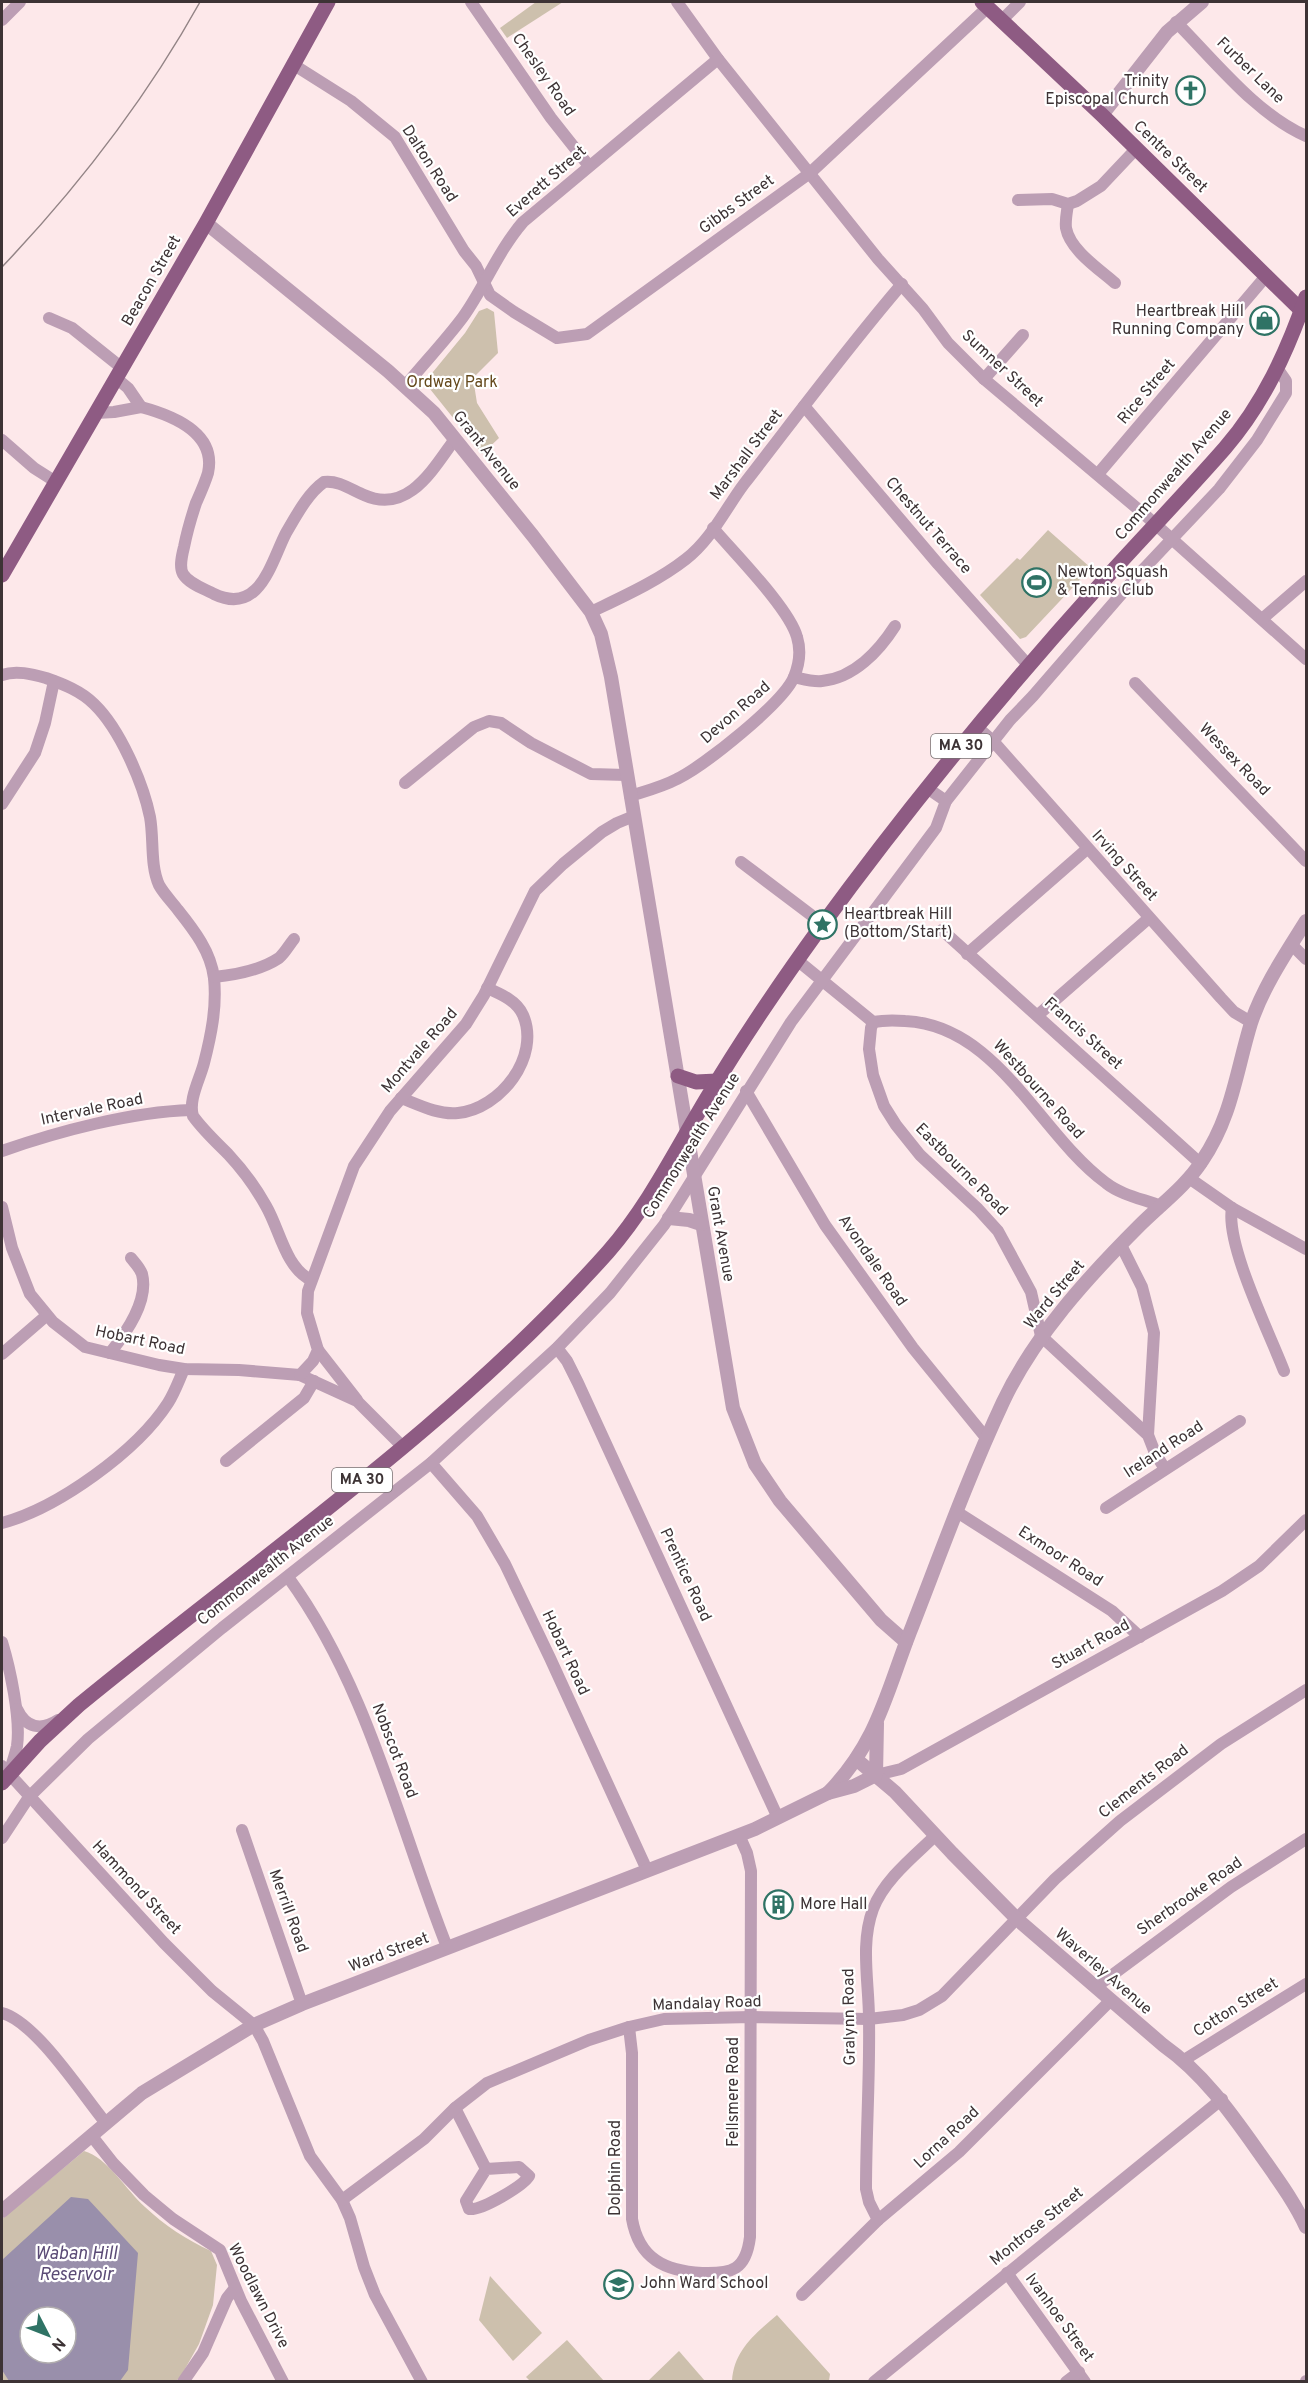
<svg xmlns="http://www.w3.org/2000/svg" width="1308" height="2383" viewBox="0 0 1308 2383" font-family="Overpass,sans-serif">
<style>
.green{fill:#cdc0ad;fill-rule:evenodd}
.water{fill:#998fab;fill-rule:evenodd}
.lines{fill:none;stroke-linecap:round;stroke-linejoin:round}
.minor{stroke:#bc9eb4;stroke-width:12}
.tertiary{stroke:#bc9eb4;stroke-width:14}
.primary{stroke:#8e5b83;stroke-width:15}
.tram{stroke:#938486;stroke-width:1.5}
.labels{text-anchor:middle;dominant-baseline:central;stroke-width:4.5;stroke-linejoin:round;paint-order:stroke}
.shield{fill:#fff;stroke:#777072;stroke-width:1.5}
.shield-label{font-size:15px;font-weight:bold;fill:#3d3335}
.street-label{font-size:16px;fill:#3d3335;stroke:#fff}
.poi-label{font-size:16px;fill:#3d3335;stroke:#fff;text-anchor:start}
.park-label{font-size:16px;fill:#64481b;stroke:#fff}
.water-label{font-size:18px;font-style:italic;fill:#5b4b76;stroke:#fff}
</style>
<rect width="100%" height="100%" fill="#fde8ea"/>
<!-- green -->
<g class="green">
<path d="M536,2H563L507,38L500,28Z"/>
<path d="M487,308L494,312L498,353L473,378L477,403L499,438L482,454L426,384L428,378L465,333L479,311Z"/>
<path d="M1048,530L1091,568L1026,637L1020,639L980,595L1017,558L1020,560Z"/>
<path d="M84,2151C107,2157 127,2191 145,2207C164,2225 187,2240 211,2251L217,2265L213,2305L199,2344L181,2376L175,2382L2,2381V2219ZM30,2317H66V2353H30Z"/>
<path d="M490,2276L542,2333L513,2361L479,2320Z"/>
<path d="M777,2315L830,2374L829,2381H732C734,2350 755,2334 777,2315Z"/>
<path d="M567,2340L604,2381H530L526,2377Z"/>
<path d="M679,2351L705,2381H648Z"/>
</g>
<!-- water -->
<path class="water" d="M71,2197L88,2199L138,2253L128,2370L120,2381H9L2,2370V2260ZM30,2317H66V2353H30Z"/>
<g class="lines">
<!-- minor -->
<g class="minor">
<path d="M471,2L551,118L589,166"/>
<path d="M677,2L718,59L878,259L923,309L948,343L984,379L1145,515L1306,659"/>
<path d="M2,20L20,2"/>
<path d="M1002,20L1020,2"/>
<path d="M1176,22C1215,61 1256,114 1306,136"/>
<path d="M294,65L351,101L395,137L464,251L476,266L490,295L514,312L557,338L587,334L810,173L988,7"/>
<path d="M1018,200L1052,199L1068,204L1077,201L1101,186L1135,150"/>
<path d="M1068,204C1067,212 1065,220 1066,228C1070,250 1099,269 1115,283"/>
<path d="M49,318L72,328L122,368"/>
<path d="M984,379L1023,335"/>
<path d="M406,385C424,363 446,340 463,317C485,286 498,251 523,222L718,59"/>
<path d="M804,406L938,564L1029,666"/>
<path d="M141,407C171,415 217,432 208,473C205,483 200,494 196,503C191,518 187,532 184,547C182,555 179,567 183,574C189,584 205,589 214,594C260,616 271,562 286,533C296,516 308,493 324,482C338,480 352,490 364,495C408,515 433,469 455,439"/>
<path d="M96,413L114,412L141,407L128,388L116,378"/>
<path d="M2,440L34,468L56,482"/>
<path d="M1098,474L1267,275"/>
<path d="M591,612C622,597 658,581 686,559C711,540 726,508 744,484C796,417 847,348 902,284"/>
<path d="M1262,619L1306,581"/>
<path d="M2,675C16,670 32,674 46,678C63,684 81,691 94,704C120,729 143,783 150,817C154,839 150,865 159,885C164,894 172,902 178,910C194,930 211,952 214,978C217,1007 211,1036 204,1063C200,1079 188,1100 193,1116C203,1130 216,1142 228,1154C242,1169 256,1188 266,1206C280,1230 285,1267 311,1280"/>
<path d="M794,677C803,679 813,682 822,681C854,678 879,651 895,626"/>
<path d="M1135,683L1306,861"/>
<path d="M977,727L993,741L1221,998L1234,1012L1251,1022"/>
<path d="M405,783L474,727L489,721L501,723L531,743L591,774L626,775"/>
<path d="M927,788L946,801"/>
<path d="M630,796C646,791 662,787 677,779C704,766 783,703 794,677C799,665 801,650 797,637C789,608 734,553 713,528"/>
<path d="M2,804L35,753L45,723L54,681"/>
<path d="M741,862L823,924"/>
<path d="M942,930L1201,1164"/>
<path d="M1292,945L1306,959"/>
<path d="M967,954L1087,849"/>
<path d="M797,960L873,1022C884,1020 894,1020 905,1021C998,1025 1039,1134 1106,1183C1121,1195 1143,1199 1161,1206"/>
<path d="M214,977C234,975 261,970 279,958C285,953 289,945 294,939"/>
<path d="M1038,1015L1149,918"/>
<path d="M873,1022L871,1028L869,1049L873,1075L884,1106L896,1125L920,1155L978,1209L998,1231L1031,1292L1041,1336L1148,1435L1155,1453L1165,1469"/>
<path d="M746,1091L825,1225L913,1348L987,1439"/>
<path d="M401,1098C419,1105 438,1115 458,1113C500,1109 541,1057 523,1015C517,1001 501,994 487,988"/>
<path d="M2,1151C59,1131 131,1112 191,1110"/>
<path d="M1189,1178L1232,1208L1306,1249"/>
<path d="M2,1207L12,1248L30,1294L53,1322L85,1347L159,1365L184,1369L239,1370L300,1375L357,1401L403,1447"/>
<path d="M1232,1208C1225,1244 1270,1334 1284,1371"/>
<path d="M1121,1245L1142,1287L1154,1333L1148,1435"/>
<path d="M557,1348L567,1361L578,1383L778,1818"/>
<path d="M318,1350L357,1400"/>
<path d="M110,1353C126,1333 149,1301 142,1274C140,1268 135,1263 131,1258"/>
<path d="M2,1354L46,1316"/>
<path d="M300,1375L313,1361L318,1350L307,1313L308,1291L354,1166L390,1111L466,1024L484,995L535,891L563,864L602,832L617,823L634,816"/>
<path d="M226,1461L304,1398L314,1381"/>
<path d="M431,1463L477,1516L505,1564L550,1658L647,1870"/>
<path d="M1106,1508L1240,1421"/>
<path d="M957,1512L1112,1611L1140,1637"/>
<path d="M2,1523C58,1508 137,1451 168,1403C175,1392 179,1380 184,1369"/>
<path d="M288,1577C368,1687 398,1823 447,1947"/>
<path d="M2,1642C10,1668 21,1719 17,1746C15,1755 12,1764 9,1773"/>
<path d="M17,1709C26,1728 41,1731 58,1720"/>
<path d="M2,1766L164,1943L212,1991L254,2025L263,2041L310,2156L342,2200L350,2218L364,2267L375,2295L422,2382"/>
<path d="M876,1775L901,1769L1222,1591L1259,1566L1306,1520"/>
<path d="M242,1830L302,2004"/>
<path d="M2,1838L29,1797L88,1739L222,1628L431,1463L557,1348L610,1293L664,1225L791,1022L936,828L946,801L1010,720L1033,696L1137,576L1219,489L1257,440L1286,393V381L1277,368"/>
<path d="M1096,1987L1231,1887L1306,1839"/>
<path d="M2,2013C36,2022 82,2094 105,2122"/>
<path d="M629,2027L632,2053V2219C639,2259 665,2271 702,2273C732,2274 746,2270 750,2237L751,1871L747,1853L739,1835"/>
<path d="M1184,2060L1306,1984"/>
<path d="M455,2108L486,2169L466,2201L469,2209C481,2211 523,2186 529,2176L519,2167L486,2169"/>
<path d="M91,2135L113,2163L144,2195L173,2219L220,2250L241,2301L283,2382"/>
<path d="M342,2200L424,2139L455,2108L487,2083L589,2040L629,2027L664,2019L751,2017L869,2019L903,2015L919,2010L942,1996L1055,1879L1120,1821L1221,1744L1306,1690"/>
<path d="M878,2220L869,2202L866,2189C866,2133 870,2076 869,2019C869,1983 860,1944 873,1909C884,1880 913,1857 935,1836"/>
<path d="M1007,2273L1085,2382"/>
<path d="M802,2295L878,2220L959,2152L1111,2000"/>
<path d="M183,2382L203,2353L227,2298L235,2288"/>
<path d="M874,2382L1222,2099"/>
<path d="M1066,2382L1079,2372"/>
<path d="M1306,2382V2381"/>
</g>
<!-- tertiary -->
<g class="tertiary">
<path d="M1102,115L1167,32L1202,2"/>
<path d="M206,223L388,371L434,413L533,536L591,612L601,634L611,677L733,1408L755,1464L780,1501L881,1620L906,1642"/>
<path d="M669,1218L689,1220L701,1224"/>
<path d="M856,1759L895,1792L952,1853L1017,1919L1163,2045C1204,2074 1231,2113 1260,2154C1276,2177 1294,2201 1306,2227"/>
<path d="M828,1793C877,1743 886,1694 910,1632C940,1555 968,1477 1003,1402C1034,1336 1088,1277 1139,1226C1160,1205 1186,1186 1202,1161C1232,1117 1236,1072 1251,1023C1263,987 1286,953 1306,921"/>
<path d="M2,2211L142,2093L254,2025L302,2004L755,1829L828,1793L854,1786L876,1775L877,1723"/>
</g>
<!-- primary -->
<g class="primary">
<path d="M982,2L1102,115L1306,315"/>
<path d="M2,575L206,223L328,2"/>
<path d="M678,1076L696,1082L717,1081"/>
<path d="M2,1783L40,1741L79,1705C258,1558 453,1426 608,1252C650,1204 677,1147 710,1093C744,1036 781,982 820,928C906,810 999,697 1097,588C1139,541 1183,496 1225,448C1263,404 1287,352 1306,297"/>
</g>
<!-- tram -->
<path class="tram" d="M2,267C78,187 146,99 200,2"/>
</g>
<!-- icons -->
<defs>
<symbol id="church-ring" viewBox="-11 -11 22 22"><circle r="9.5" fill="#fff" stroke="#2f7365" stroke-width="1.5"/><path d="M-1.2-6h2.4v3.5h3.3v2.4h-3.3V6h-2.4V-.1h-3.3v-2.4h3.3Z" fill="#2f7365"/></symbol>
<symbol id="shop-ring" viewBox="-11 -11 22 22"><circle r="9.5" fill="#fff" stroke="#2f7365" stroke-width="1.5"/><path d="M-5-2.5h2.3a2.7 3.5 0 0 1 5.4 0H5L5.5 6h-11ZM-1.5-2.5h3a1.5 2.3 0 0 0-3 0Z" fill="#2f7365"/></symbol>
<symbol id="stadium-ring" viewBox="-11 -11 22 22"><circle r="9.5" fill="#fff" stroke="#2f7365" stroke-width="1.5"/><path d="M0-5a6.5 5 0 1 0 0 10a6.5 5 0 1 0 0-10ZM-3.5-1.8h7v3.6h-7Z" fill="#2f7365"/></symbol>
<symbol id="sight-ring" viewBox="-11 -11 22 22"><circle r="9.5" fill="#fff" stroke="#2f7365" stroke-width="1.5"/><path d="M0-6L1.8-2.2L6-1.7L2.9 1.2L3.7 5.4L0 3.3L-3.7 5.4L-2.9 1.2L-6-1.7L-1.8-2.2Z" fill="#2f7365"/></symbol>
<symbol id="building-ring" viewBox="-11 -11 22 22"><circle r="9.5" fill="#fff" stroke="#2f7365" stroke-width="1.5"/><path d="M-4-6H4V6H1V3H-1V6H-4ZM-2.5-4.3h1.7v1.8h-1.7ZM.8-4.3h1.7v1.8H.8ZM-2.5-1h1.7V.8h-1.7ZM.8-1h1.7V.8H.8Z" fill="#2f7365"/></symbol>
<symbol id="school-ring" viewBox="-11 -11 22 22"><circle r="9.5" fill="#fff" stroke="#2f7365" stroke-width="1.5"/><path d="M0-5L7-2L0 1L-7-2ZM-4 1L0 2.5L4 1V4Q0 6-4 4Z" fill="#2f7365"/></symbol>
</defs>
<g fill-rule="evenodd">
<use href="#church-ring" x="1174" y="74" width="33" height="33"/>
<use href="#shop-ring" x="1248" y="304" width="33" height="33"/>
<use href="#stadium-ring" x="1020" y="566" width="33" height="33"/>
<use href="#sight-ring" x="806" y="908" width="33" height="33"/>
<use href="#building-ring" x="762" y="1888" width="33" height="33"/>
<use href="#school-ring" x="602" y="2268" width="33" height="33"/>
</g>
<g class="labels">
<!-- shield labels -->
<g class="shield">
<rect x="931" y="734" width="60" height="24" rx="4.5"/>
<rect x="332" y="1468" width="60" height="24" rx="4.5"/>
</g>
<g class="shield-label">
<text x="961" y="746">MA 30</text>
<text x="362" y="1480">MA 30</text>
</g>
<!-- street labels -->
<g class="street-label">
<text transform="translate(1250 71) rotate(44)">Furber Lane</text>
<text transform="translate(543 75) rotate(55)">Chesley Road</text>
<text transform="translate(1170 157) rotate(44)">Centre Street</text>
<text transform="translate(429 164) rotate(57)">Dalton Road</text>
<text transform="translate(547 182) rotate(-41)">Everett Street</text>
<text transform="translate(737 205) rotate(-36)">Gibbs Street</text>
<text transform="translate(152 281) rotate(-60)">Beacon Street</text>
<text transform="translate(1002 369) rotate(43)">Sumner Street</text>
<text transform="translate(1147 392) rotate(-50)">Rice Street</text>
<text transform="translate(486 451) rotate(51)">Grant Avenue</text>
<text transform="translate(747 455) rotate(-53)">Marshall Street</text>
<text transform="translate(1174 475) rotate(-49)">Commonwealth Avenue</text>
<text transform="translate(928 526) rotate(49)">Chestnut Terrace</text>
<text transform="translate(736 713) rotate(-41)">Devon Road</text>
<text transform="translate(1234 760) rotate(46)">Wessex Road</text>
<text transform="translate(1124 866) rotate(48)">Irving Street</text>
<text transform="translate(1083 1034) rotate(42)">Francis Street</text>
<text transform="translate(420 1051) rotate(-49)">Montvale Road</text>
<text transform="translate(1038 1090) rotate(48)">Westbourne Road</text>
<text transform="translate(92 1110) rotate(-12)">Intervale Road</text>
<text transform="translate(692 1146) rotate(-58)">Commonwealth Avenue</text>
<text transform="translate(961 1170) rotate(45)">Eastbourne Road</text>
<text transform="translate(720 1234) rotate(80)">Grant Avenue</text>
<text transform="translate(872 1261) rotate(55)">Avondale Road</text>
<text transform="translate(1055 1295) rotate(-50)">Ward Street</text>
<text transform="translate(140 1341) rotate(12)">Hobart Road</text>
<text transform="translate(1164 1450) rotate(-33)">Ireland Road</text>
<text transform="translate(1060 1557) rotate(33)">Exmoor Road</text>
<text transform="translate(266 1571) rotate(-38)">Commonwealth Avenue</text>
<text transform="translate(685 1575) rotate(65)">Prentice Road</text>
<text transform="translate(1091 1645) rotate(-29)">Stuart Road</text>
<text transform="translate(565 1653) rotate(65)">Hobart Road</text>
<text transform="translate(394 1751) rotate(69)">Nobscot Road</text>
<text transform="translate(1144 1782) rotate(-38)">Clements Road</text>
<text transform="translate(136 1888) rotate(47)">Hammond Street</text>
<text transform="translate(1190 1897) rotate(-35)">Sherbrooke Road</text>
<text transform="translate(288 1911) rotate(70)">Merrill Road</text>
<text transform="translate(389 1953) rotate(-21)">Ward Street</text>
<text transform="translate(1103 1972) rotate(41)">Waverley Avenue</text>
<text transform="translate(707 2004) rotate(-2)">Mandalay Road</text>
<text transform="translate(1236 2008) rotate(-32)">Cotton Street</text>
<text transform="translate(850 2017) rotate(-91)">Gralynn Road</text>
<text transform="translate(734 2092) rotate(-90)">Fellsmere Road</text>
<text transform="translate(947 2138) rotate(-43)">Lorna Road</text>
<text transform="translate(616 2168) rotate(-90)">Dolphin Road</text>
<text transform="translate(1037 2227) rotate(-39)">Montrose Street</text>
<text transform="translate(258 2296) rotate(63)">Woodlawn Drive</text>
<text transform="translate(1059 2318) rotate(54)">Ivanhoe Street</text>
</g>
<!-- poi labels -->
<g class="poi-label">
<text x="1169" y="82" text-anchor="end">Trinity<tspan x="1169" dy="18">Episcopal Church</tspan></text>
<text x="1244" y="312" text-anchor="end">Heartbreak Hill<tspan x="1244" dy="18">Running Company</tspan></text>
<text x="1057" y="573">Newton Squash<tspan x="1057" dy="18">&amp; Tennis Club</tspan></text>
<text x="844" y="915">Heartbreak Hill<tspan x="844" dy="18">(Bottom/Start)</tspan></text>
<text x="800" y="1905">More Hall</text>
<text x="640" y="2284">John Ward School</text>
</g>
<!-- park labels -->
<g class="park-label">
<text x="452" y="383">Ordway Park</text>
</g>
<!-- water labels -->
<g class="water-label">
<text x="76" y="2254">Waban Hill<tspan x="76" dy="21">Reservoir</tspan></text>
</g>
</g>
<!-- border -->
<rect width="1308" height="2383" fill="none" stroke="#3d3335" stroke-width="6"/>
<!-- north arrow -->
<g transform="translate(48 2335) rotate(132)"><circle r="28" fill="#ffffff" stroke="#b1adae" stroke-width="1.5"/>
<path d="M0-4.5L10 22L0 15L-10 22Z" fill="#2f7365"/>
<text y="-9" font-size="16" font-weight="bold" text-anchor="middle" fill="#3d3335">N</text>
</g>
</svg>
